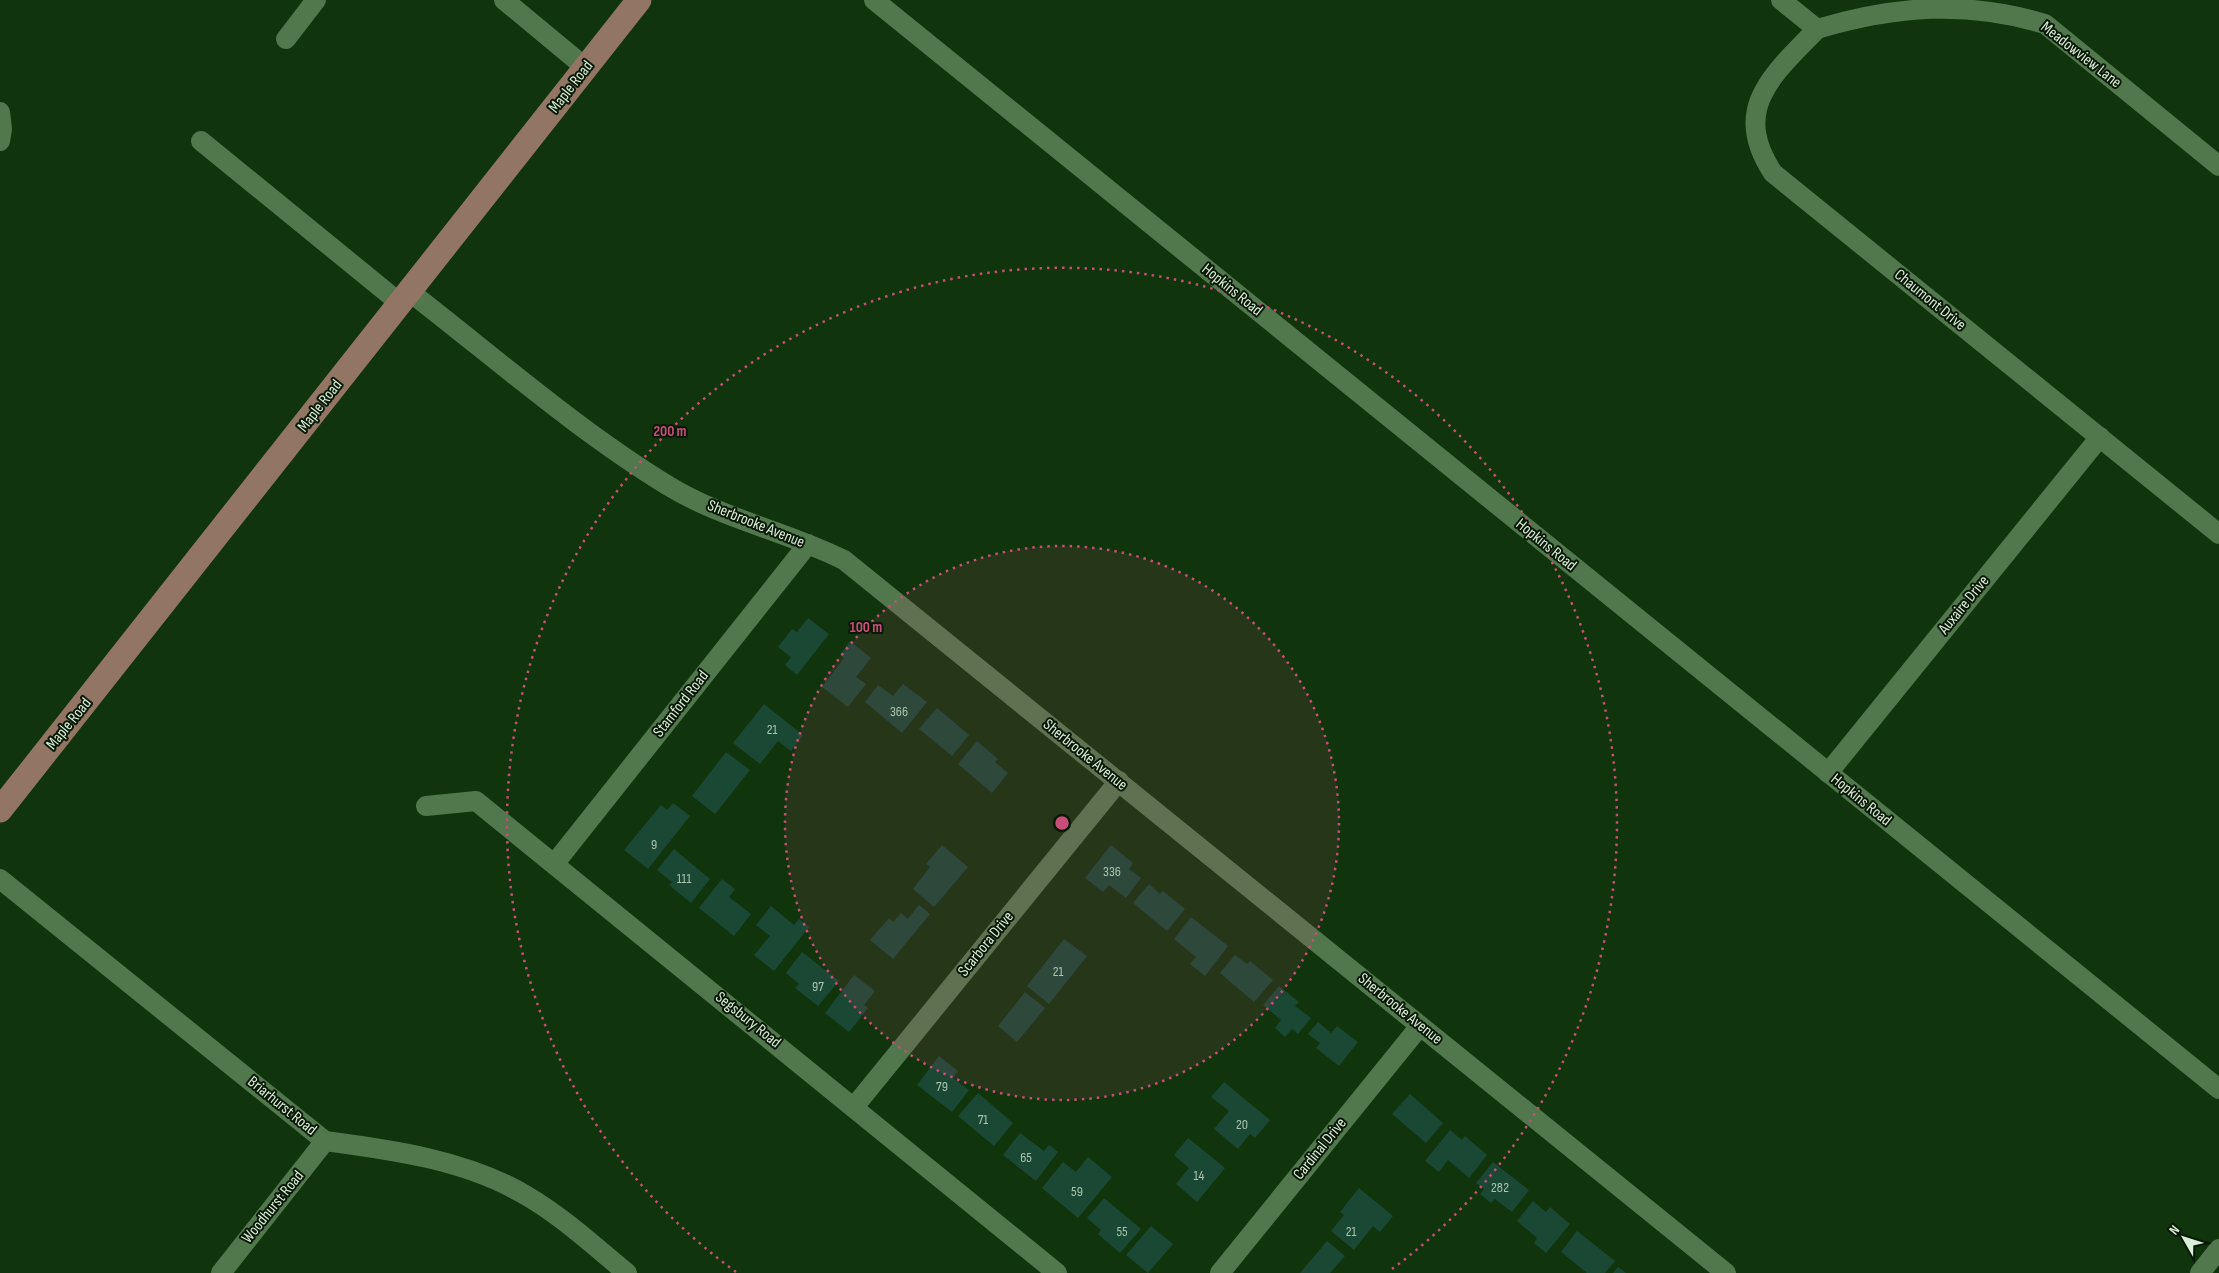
<svg xmlns="http://www.w3.org/2000/svg" width="2219" height="1273" viewBox="0 0 2219 1273" font-family="'Sofia Sans Condensed',sans-serif">
<style>
.building{fill:#1b4834}
.lines{fill:none;stroke-linecap:round;stroke-linejoin:round}
.minor{stroke:#51774c;stroke-width:20}
.major{stroke:#927562;stroke-width:25}
.ring{fill:none;stroke:#c84e7a;stroke-width:2.5;stroke-dasharray:2.5 5}
.labels{text-anchor:middle;dominant-baseline:central;stroke-width:4;stroke-linejoin:round;paint-order:stroke}
.number-label{font-size:14px;fill:#aac4ae}
.street-label{font-size:16px;fill:#d9eed6;stroke:#091807}
.centre{fill:#c84e7a;stroke:#091807;stroke-width:2.5}
.ring-label{font-size:15px;text-anchor:middle;font-weight:bold;fill:#c84e7a;stroke:#091807;stroke-width:4;stroke-linejoin:round;paint-order:stroke}
</style>
<rect width="100%" height="100%" fill="#10340c"/>
<!-- building -->
<g class="building">
<path d="M808,618L829,634L797,675L785,665L791,657L778,647L792,629L797,632Z"/>
<path d="M850,641L871,658L856,677L866,684L848,707L822,687L844,658L840,655Z"/>
<path d="M903,684L927,702L902,733L865,702L878,685L893,696Z"/>
<path d="M764,704L803,735L791,751L778,741L760,764L733,743Z"/>
<path d="M937,708L969,735L952,756L919,729Z"/>
<path d="M977,741L998,759L995,762L1008,773L992,793L958,764Z"/>
<path d="M726,752L750,770L715,814L692,796Z"/>
<path d="M673,803L690,816L648,869L624,850L661,805L667,810Z"/>
<path d="M942,845L968,867L934,907L913,889L930,867L926,864Z"/>
<path d="M1111,845L1133,863L1129,869L1141,878L1126,898L1109,885L1103,892L1085,878Z"/>
<path d="M674,849L710,879L691,903L669,885L672,882L657,870Z"/>
<path d="M722,879L735,889L729,897L751,914L734,936L699,908Z"/>
<path d="M1149,884L1160,894L1163,891L1185,909L1167,931L1133,903Z"/>
<path d="M919,905L930,914L893,959L870,940L889,918L893,922L901,913L908,919Z"/>
<path d="M771,906L794,925L799,919L809,927L774,971L754,955L770,936L756,925Z"/>
<path d="M1191,917L1228,946L1205,976L1190,964L1196,957L1174,939Z"/>
<path d="M1064,939L1087,956L1049,1004L1027,986Z"/>
<path d="M802,952L839,981L818,1006L795,988L799,984L786,973Z"/>
<path d="M1235,955L1247,964L1250,961L1273,980L1254,1002L1220,973Z"/>
<path d="M854,975L875,991L864,1005L868,1008L849,1032L825,1013Z"/>
<path d="M1279,986L1299,1002L1295,1006L1311,1018L1298,1034L1292,1029L1285,1037L1275,1028L1281,1020L1263,1005Z"/>
<path d="M1025,992L1045,1008L1017,1042L998,1026Z"/>
<path d="M1318,1022L1331,1033L1337,1026L1358,1042L1339,1066L1316,1048L1320,1043L1308,1034Z"/>
<path d="M939,1056L958,1071L953,1078L969,1090L952,1112L917,1085Z"/>
<path d="M1224,1082L1270,1120L1255,1138L1250,1134L1238,1149L1214,1129L1229,1111L1211,1097Z"/>
<path d="M978,1093L1013,1123L994,1146L958,1116Z"/>
<path d="M1410,1094L1443,1123L1426,1143L1392,1114Z"/>
<path d="M1450,1130L1462,1140L1465,1136L1487,1155L1469,1178L1448,1160L1439,1172L1425,1161Z"/>
<path d="M1020,1133L1044,1151L1049,1145L1058,1152L1036,1181L1003,1155Z"/>
<path d="M1188,1138L1225,1168L1197,1202L1176,1184L1189,1168L1174,1155Z"/>
<path d="M1088,1157L1112,1177L1078,1218L1042,1188L1063,1162L1076,1172Z"/>
<path d="M1493,1162L1529,1190L1512,1212L1495,1199L1491,1203L1480,1194L1484,1189L1476,1183Z"/>
<path d="M1359,1188L1393,1216L1380,1232L1373,1226L1354,1250L1331,1231L1344,1215L1340,1212Z"/>
<path d="M1104,1198L1141,1229L1120,1253L1098,1234L1101,1230L1087,1218Z"/>
<path d="M1533,1201L1546,1212L1550,1207L1570,1224L1546,1253L1534,1243L1537,1238L1517,1221Z"/>
<path d="M1151,1226L1173,1244L1148,1273L1126,1255Z"/>
<path d="M1577,1231L1615,1261L1605,1273H1587L1561,1252Z"/>
<path d="M1327,1241L1345,1256L1330,1273H1300Z"/>
<path d="M1618,1267L1626,1273H1613Z"/>
</g>
<g class="lines">
<!-- minor -->
<g class="minor">
<path d="M504,0L586,68"/>
<path d="M874,0L2219,1089"/>
<path d="M1781,0L1817,29"/>
<path d="M1817,29C1774,74 1730,108 1773,173L2219,534"/>
<path d="M1817,29C1895,6 1966,0 2045,24L2219,166"/>
<path d="M286,39L316,0"/>
<path d="M0,112L2,129L0,141"/>
<path d="M201,141L401,304"/>
<path d="M410,292C494,357 576,429 667,485C722,519 786,531 844,560L1726,1273"/>
<path d="M1828,773L2100,437"/>
<path d="M426,806L476,801L1057,1273"/>
<path d="M555,863L808,544"/>
<path d="M0,879L325,1141C393,1150 467,1160 527,1196C563,1217 595,1247 627,1273"/>
<path d="M854,1107L1119,781"/>
<path d="M221,1273L325,1141"/>
<path d="M1220,1273L1420,1026"/>
<path d="M2200,1273L2219,1249"/>
</g>
<!-- major -->
<path class="major" d="M0,810L639,0"/>
</g>
<!-- distance rings -->
<circle cx="1062" cy="823" r="277" fill="#c84e7a" fill-opacity=".12"/>
<g class="ring">
<circle cx="1062" cy="823" r="277"/>
<path d="M736 1272A555 555 0 1 1 1388 1272"/>
</g>
<g class="labels">
<!-- number labels -->
<g class="number-label">
<text x="899" y="711">366</text>
<text x="772" y="729">21</text>
<text x="654" y="844">9</text>
<text x="1112" y="871">336</text>
<text x="684" y="878">111</text>
<text x="1058" y="971">21</text>
<text x="818" y="986">97</text>
<text x="942" y="1086">79</text>
<text x="983" y="1119">71</text>
<text x="1242" y="1124">20</text>
<text x="1026" y="1157">65</text>
<text x="1199" y="1175">14</text>
<text x="1500" y="1187">282</text>
<text x="1077" y="1191">59</text>
<text x="1122" y="1231">55</text>
<text x="1351" y="1231">21</text>
</g>
<!-- street labels -->
<g class="street-label">
<text transform="translate(2081 55) rotate(38)">Meadowview Lane</text>
<text transform="translate(571 87) rotate(-52)">Maple Road</text>
<text transform="translate(1232 290) rotate(39)">Hopkins Road</text>
<text transform="translate(1930 300) rotate(39)">Chaumont Drive</text>
<text transform="translate(320 406) rotate(-52)">Maple Road</text>
<text transform="translate(756 524) rotate(22)">Sherbrooke Avenue</text>
<text transform="translate(1546 545) rotate(39)">Hopkins Road</text>
<text transform="translate(1964 605) rotate(-51)">Auxaire Drive</text>
<text transform="translate(681 704) rotate(-52)">Stamford Road</text>
<text transform="translate(69 724) rotate(-51)">Maple Road</text>
<text transform="translate(1085 755) rotate(39)">Sherbrooke Avenue</text>
<text transform="translate(1861 800) rotate(39)">Hopkins Road</text>
<text transform="translate(986 944) rotate(-51)">Scarbora Drive</text>
<text transform="translate(1400 1009) rotate(39)">Sherbrooke Avenue</text>
<text transform="translate(748 1020) rotate(39)">Segsbury Road</text>
<text transform="translate(282 1106) rotate(39)">Briarhurst Road</text>
<text transform="translate(1320 1149) rotate(-51)">Cardinal Drive</text>
<text transform="translate(273 1207) rotate(-51)">Woodhurst Road</text>
</g>
</g>
<circle cx="1062" cy="823" r="8" class="centre"/>
<g class="ring-label">
<text x="670" y="436">200 m</text>
<text x="866" y="632">100 m</text>
</g>
<!-- north arrow -->
<g transform="translate(2184 1238) rotate(309)" stroke="#091807" stroke-width="4" paint-order="stroke">
<path d="M0-4L9 19L0 12L-9 19Z" fill="#d9eed6"/>
<text y="-8" font-size="14" font-weight="bold" text-anchor="middle" fill="#d9eed6">N</text>
</g>
</svg>
